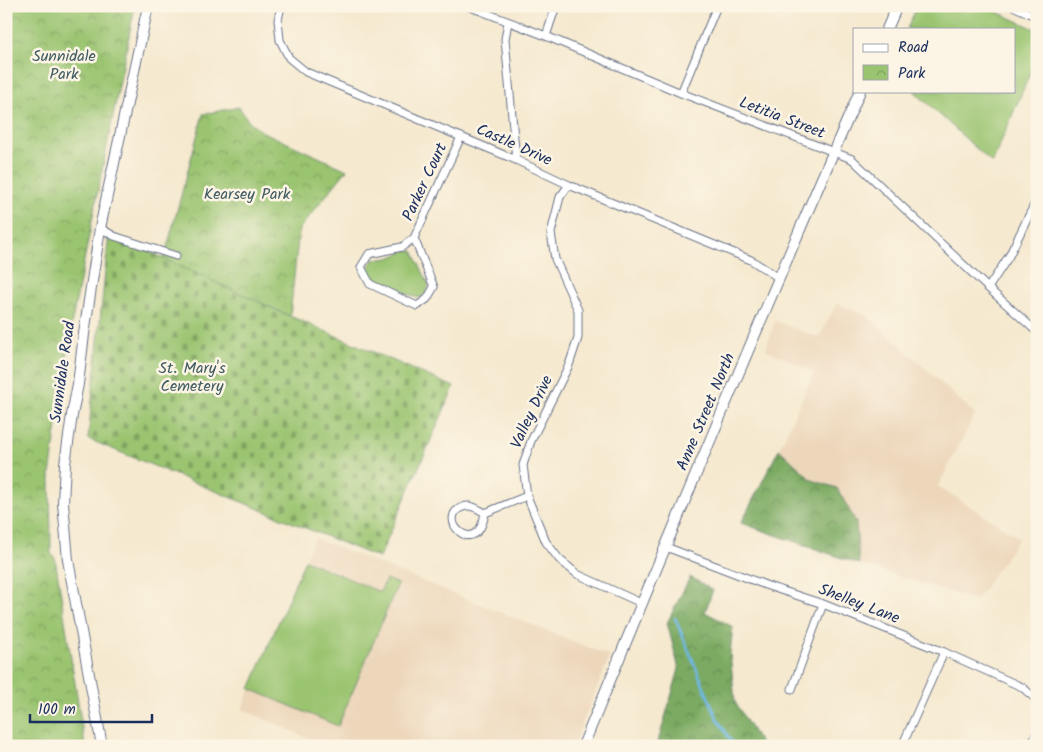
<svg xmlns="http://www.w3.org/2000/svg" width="1043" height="752" viewBox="0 0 1043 752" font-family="Kalam,sans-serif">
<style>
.built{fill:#edd7bb}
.green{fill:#9ac470;stroke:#5a7a67}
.forest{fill:url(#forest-crowns);stroke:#4b6c60}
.cemetery{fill:url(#cemetery-stones);stroke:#5a7a67}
.park{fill:url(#park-crowns);stroke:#5a7a67}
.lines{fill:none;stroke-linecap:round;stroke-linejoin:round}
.stream{stroke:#6eb9e7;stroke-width:2.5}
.street-casing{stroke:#677086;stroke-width:9}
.secondary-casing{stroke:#677086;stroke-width:12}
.street{stroke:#fff;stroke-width:7}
.secondary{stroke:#fff;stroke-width:10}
.labels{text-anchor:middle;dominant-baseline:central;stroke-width:5;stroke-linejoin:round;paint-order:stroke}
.park-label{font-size:16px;fill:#415c63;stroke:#fcf5e5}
.street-label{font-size:16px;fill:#1b2f5e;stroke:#fcf5e5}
</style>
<defs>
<pattern id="forest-crowns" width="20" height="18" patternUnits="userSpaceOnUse" patternTransform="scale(1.25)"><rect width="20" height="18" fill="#7baa62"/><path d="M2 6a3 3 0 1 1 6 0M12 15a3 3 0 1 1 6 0" fill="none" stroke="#648b54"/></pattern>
<pattern id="cemetery-stones" width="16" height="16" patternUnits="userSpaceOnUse" patternTransform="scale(1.25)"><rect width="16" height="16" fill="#9ac470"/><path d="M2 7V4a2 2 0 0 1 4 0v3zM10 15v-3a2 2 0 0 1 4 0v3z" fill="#7da05f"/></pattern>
<pattern id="park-crowns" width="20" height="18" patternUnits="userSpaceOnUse" patternTransform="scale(1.25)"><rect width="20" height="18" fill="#9ac470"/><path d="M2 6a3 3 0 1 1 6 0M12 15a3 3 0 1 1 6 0" fill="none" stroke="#7da05f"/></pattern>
</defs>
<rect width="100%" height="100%" fill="#fcf5e5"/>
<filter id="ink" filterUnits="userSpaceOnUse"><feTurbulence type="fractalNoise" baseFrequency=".02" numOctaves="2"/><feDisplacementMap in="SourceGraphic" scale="10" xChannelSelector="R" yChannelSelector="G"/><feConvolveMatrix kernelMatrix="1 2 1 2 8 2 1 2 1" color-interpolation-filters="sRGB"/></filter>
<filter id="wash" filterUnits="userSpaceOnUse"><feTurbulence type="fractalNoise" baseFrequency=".0096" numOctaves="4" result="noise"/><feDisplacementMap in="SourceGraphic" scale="20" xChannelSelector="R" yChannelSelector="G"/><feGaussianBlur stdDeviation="1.12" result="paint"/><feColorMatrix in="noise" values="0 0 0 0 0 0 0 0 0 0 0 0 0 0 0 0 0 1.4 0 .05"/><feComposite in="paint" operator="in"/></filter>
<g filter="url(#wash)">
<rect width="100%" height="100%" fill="#f5e9cf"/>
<!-- built -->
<g class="built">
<path d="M837,303L868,316L975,414L938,486L1019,538L976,600L859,564L741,523L779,449L814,373L766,349L775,321L819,338Z"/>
<path d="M314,538L610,656L573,746H326L242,709Z"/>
</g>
<!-- green -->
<g class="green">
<path d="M917,6H984L1037,30V57L992,163L914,91H1014V29H907Z"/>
<path d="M407,250L413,251L429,285L425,295L418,298L372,280C366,271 367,268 373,260L389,258Z"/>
<path d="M305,560L380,592L386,579L398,584L338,726L250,689Z"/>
</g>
<!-- forest -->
<g class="forest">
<path d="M779,449L812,480L837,488L856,522L859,564L741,523Z"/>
<path d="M690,577L713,590L705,612L733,627L730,653L735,702L760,743L764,746H671L658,742L679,669L667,623Z"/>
</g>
<!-- cemetery -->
<path class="cemetery" d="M109,233L290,316L454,387L379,558L88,439Z"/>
<!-- park -->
<g class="park">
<path d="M6,6H135L72,321L50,475L51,554L55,558L85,746H6Z"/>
<path d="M239,107L249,122L261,131L347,170L299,229L290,316L164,259L203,114Z"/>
</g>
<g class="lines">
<!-- stream -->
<path class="stream" d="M675,618L717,718L734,746"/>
</g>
</g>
<g filter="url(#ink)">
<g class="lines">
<defs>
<g id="street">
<path d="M281,6L278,20L280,40L289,58L306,72L516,160L569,185L751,260L779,278"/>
<path d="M468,6L546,36L681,93L852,159L988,288L1037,332"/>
<path d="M1013,6L1037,17"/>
<path d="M508,22L505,39L516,160"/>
<path d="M546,36L556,6"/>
<path d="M681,93L717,6"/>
<path d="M569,185L560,197L551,233L555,259L578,310V338L569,365L531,441L523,465L527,496L546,542L559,559L577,574L641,603"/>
<path d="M100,228L114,236L176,256"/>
<path d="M414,238L434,287L427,299L417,306L370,284L361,267L369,254L402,247L414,238L461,137"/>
<path d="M988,288L1009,256L1037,199"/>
<path d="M485,513C478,509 471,504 463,507C434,517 477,562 485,513L527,496"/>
<path d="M666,547L768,586L823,604L944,652L1022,687L1037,700"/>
<path d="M792,689L823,604"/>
<path d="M902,746L944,652"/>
<path d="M1029,746L1037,734"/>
</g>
<g id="secondary">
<path d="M887,29L897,6"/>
<path d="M102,746L68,560L63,503L65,464L72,415L78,384L84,334L100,228L148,6"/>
<path d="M583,746C673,527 765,308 860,91"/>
</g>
</defs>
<!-- street casing -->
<use href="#street" class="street-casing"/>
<!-- secondary casing -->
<use href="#secondary" class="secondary-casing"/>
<!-- street -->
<use href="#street" class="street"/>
<!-- secondary -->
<use href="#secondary" class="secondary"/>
</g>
</g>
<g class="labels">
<!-- park labels -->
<g class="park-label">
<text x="64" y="56">Sunnidale<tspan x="64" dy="18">Park</tspan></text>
<text x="247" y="194">Kearsey Park</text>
<text x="192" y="368">St. Mary's<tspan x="192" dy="18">Cemetery</tspan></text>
</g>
<!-- street labels -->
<g class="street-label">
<text transform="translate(782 118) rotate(21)">Letitia Street</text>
<text transform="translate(514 145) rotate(24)">Castle Drive</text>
<text transform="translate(425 182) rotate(-65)">Parker Court</text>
<text transform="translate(63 372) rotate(-82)">Sunnidale Road</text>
<text transform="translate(532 412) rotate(-65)">Valley Drive</text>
<text transform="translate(706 412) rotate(-67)">Anne Street North</text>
<text transform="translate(859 604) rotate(21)">Shelley Lane</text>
</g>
</g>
<!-- margin -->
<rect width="1043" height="752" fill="none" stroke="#fcf5e5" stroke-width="25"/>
<!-- legend -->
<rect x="853" y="28" width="162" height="65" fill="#fcf5e5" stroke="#a2a6af"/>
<rect x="863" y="44" width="25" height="8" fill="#ffffff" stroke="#a2a6af"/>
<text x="898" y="52" font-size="15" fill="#1b2f5e">Road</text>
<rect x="863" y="65" width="25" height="15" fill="url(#park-crowns)" stroke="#a2a6af"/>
<text x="898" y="78" font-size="15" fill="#1b2f5e">Park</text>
<!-- scale -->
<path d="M30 714v8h122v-8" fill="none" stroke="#1b2f5e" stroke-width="2.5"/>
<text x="38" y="714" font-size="15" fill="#1b2f5e" stroke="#fcf5e5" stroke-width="4" paint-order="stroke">100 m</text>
</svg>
